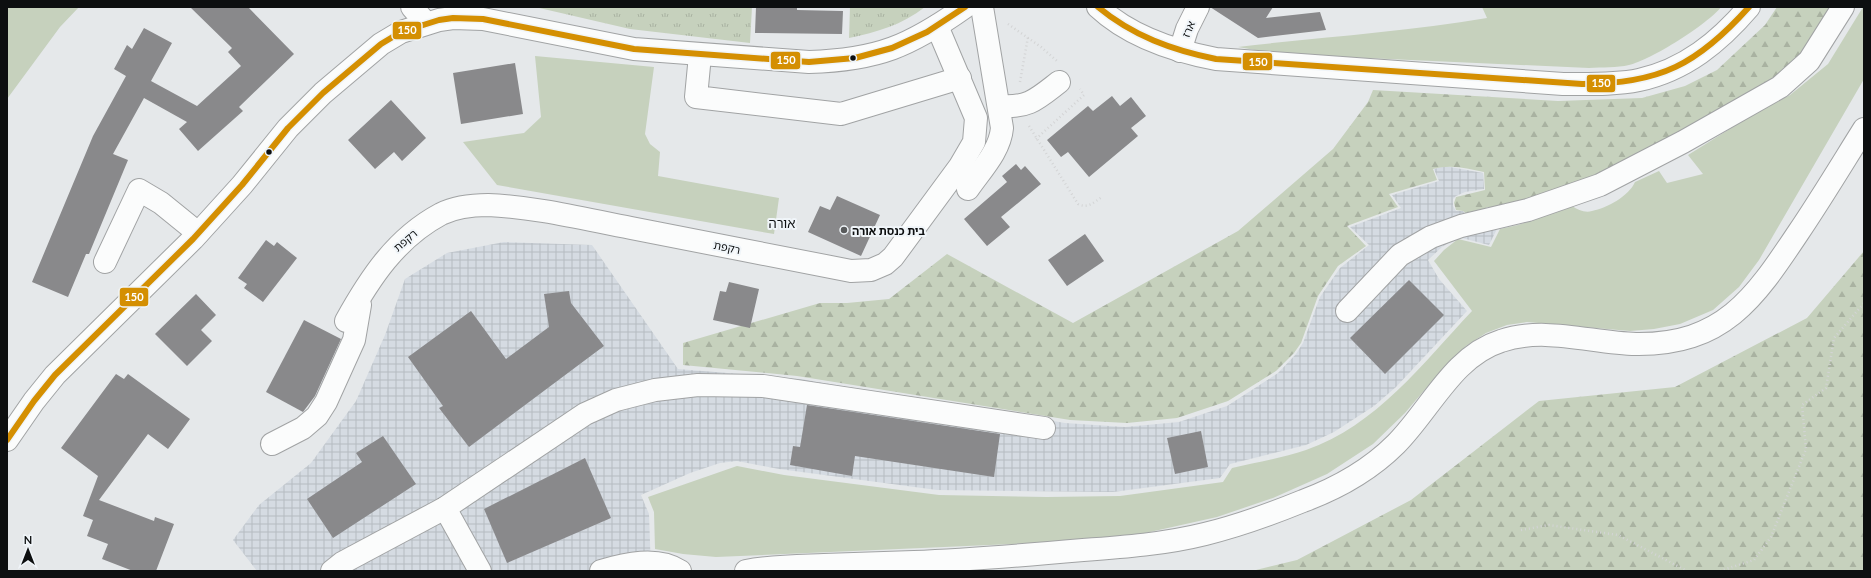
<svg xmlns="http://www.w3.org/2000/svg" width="1871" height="578" viewBox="0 0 1871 578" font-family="Lato,'Noto Sans Hebrew',sans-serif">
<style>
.industrial{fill:url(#industrial-grid)}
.grass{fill:#c6d1bd}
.forest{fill:url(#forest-firs)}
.park{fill:url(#park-tufts)}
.building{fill:#89898b}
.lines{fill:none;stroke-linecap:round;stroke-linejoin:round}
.minor-casing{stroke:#a1a3a4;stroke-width:24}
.major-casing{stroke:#a1a3a4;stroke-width:24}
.path{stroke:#d3d4d5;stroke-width:2.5;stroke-dasharray:1 3;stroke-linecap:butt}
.minor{stroke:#fbfcfc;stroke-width:22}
.major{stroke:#fbfcfc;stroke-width:22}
.bus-1-casing{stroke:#f0f5f9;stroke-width:9}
.bus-1{stroke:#d48f02;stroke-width:6}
.bus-dot{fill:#0d0f10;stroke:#f0f5f9;stroke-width:1.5}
.poi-dot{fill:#595b5c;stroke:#f0f5f9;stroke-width:1.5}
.labels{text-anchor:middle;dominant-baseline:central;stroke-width:4;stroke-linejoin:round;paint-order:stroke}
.street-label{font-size:11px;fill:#0d0f10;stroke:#f0f5f9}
.poi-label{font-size:11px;font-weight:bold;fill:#0d0f10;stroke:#f0f5f9;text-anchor:start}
.quarter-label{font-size:13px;fill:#0d0f10;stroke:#f0f5f9}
.line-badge{stroke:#f0f5f9;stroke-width:1.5}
.badge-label{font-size:11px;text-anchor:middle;font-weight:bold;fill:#fff}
</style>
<defs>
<pattern id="industrial-grid" width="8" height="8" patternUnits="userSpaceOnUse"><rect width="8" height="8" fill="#d5dbe2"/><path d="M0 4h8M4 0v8" fill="none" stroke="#b6bbc1"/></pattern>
<pattern id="forest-firs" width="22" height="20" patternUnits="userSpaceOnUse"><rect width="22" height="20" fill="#c6d1bd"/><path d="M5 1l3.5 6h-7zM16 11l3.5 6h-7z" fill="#a9b2a1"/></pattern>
<pattern id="park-tufts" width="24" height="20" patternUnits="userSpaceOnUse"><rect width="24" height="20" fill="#c6d1bd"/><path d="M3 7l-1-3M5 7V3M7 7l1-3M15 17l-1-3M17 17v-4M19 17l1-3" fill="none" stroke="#a9b2a1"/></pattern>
</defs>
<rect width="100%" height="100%" fill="#e5e8ea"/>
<!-- industrial -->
<path class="industrial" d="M1445,166L1483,173L1484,189L1465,192L1456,196L1453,199V206L1456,211H1463L1466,215L1498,227L1489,245L1458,237L1442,247L1428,260L1439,279L1467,311L1396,387L1374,406L1334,432L1306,445L1230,464L1220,478L1113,492L937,490L779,469L737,461L720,463L690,473L641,495L649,514L651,571H257L233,540L259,505L311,463L356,401L385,335L405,279L447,253L504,242L592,245L678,369L800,379L1065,423L1125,427L1179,422L1227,406L1278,373L1296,354L1303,343L1320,297L1340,268L1369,245L1350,227L1401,208L1392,195L1439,181L1434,169Z"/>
<!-- grass -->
<g class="grass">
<path d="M7,7H79L60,27L7,99Z"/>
<path d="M1482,7H1721C1708,24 1651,60 1629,65C1617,68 1602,67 1589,68L1278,54L1238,47C1321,37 1405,32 1487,18Z"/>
<path d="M1863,7L1864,79L1759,260L1739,287L1713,310L1680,324L1654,329L1630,331L1527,322L1507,325L1486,333L1466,346L1444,367L1405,413L1373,444L1327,474L1273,498L1217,517L1141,534L1056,542L716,557L683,554L655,549L654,512L648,497L737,466L784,475L939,495L1047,497L1120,496L1223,482L1232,468C1257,462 1283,458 1306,450C1376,426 1423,363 1472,311L1434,261L1444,250L1458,239L1491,247L1500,229L1518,225L1572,206C1578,210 1585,213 1592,211C1607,208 1629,196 1635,182L1659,171L1667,183L1703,174L1688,155L1749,117L1790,95L1828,64Z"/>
<path d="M535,56L654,67L645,134L650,144L660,152L658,176L779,198L774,234L497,185L463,142L524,133L541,117Z"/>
</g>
<!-- forest -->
<g class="forest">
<path d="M1777,7H1835L1820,30L1787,70L1731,107L1614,168L1511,207H1487L1481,214H1467L1463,211L1456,210L1454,203L1456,197L1485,190L1484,172C1467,168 1450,164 1433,169L1437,180L1389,194L1398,207L1347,226L1366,246L1338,266L1318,296L1301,343L1294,353L1276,371L1228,401L1177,418L1127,423L1070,420L797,376L683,365V343L820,303H847L889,299L947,254L1073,323L1238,231L1333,149L1368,102L1373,90L1558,101L1642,98L1685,86L1717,70L1765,25Z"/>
<path d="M1864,251V571H1252L1297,560L1411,500L1539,401L1675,387L1807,318Z"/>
</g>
<!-- park -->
<g class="park">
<path d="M535,7H752L750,43L630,29Z"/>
<path d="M850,7H925C902,25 877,32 849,38Z"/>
</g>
<!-- building -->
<g class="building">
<path d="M190,7H248L294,54L239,107L243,111L198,151L179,129L187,122L144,98L113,154L128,160L89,254H86L68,297L32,282L93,136L126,76L114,69L127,45L132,49L144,28L172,43L151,81L197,106L241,66L228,52L232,48Z"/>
<path d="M756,7H797V10L843,11L842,34L755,33Z"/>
<path d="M1210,7H1273L1266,18L1320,12L1326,30L1258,38Z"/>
<path d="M515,63L523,114L461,124L453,73Z"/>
<path d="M1112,96L1120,106L1131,97L1146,116L1131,128L1138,136L1089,177L1068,152L1061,157L1047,140L1088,106L1093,111Z"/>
<path d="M391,100L426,138L402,161L394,152L375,169L348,140Z"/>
<path d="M1016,164L1021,170L1025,166L1041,184L1001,217L1010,227L987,246L964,219L1007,182L1002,176Z"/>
<path d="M837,196L880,215L861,256L808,232L820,206L830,210Z"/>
<path d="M1085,234L1104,261L1067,286L1048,260Z"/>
<path d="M266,240L274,246L277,242L297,258L263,302L244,288L247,284L238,278Z"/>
<path d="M1409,280L1444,315L1385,374L1350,338Z"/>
<path d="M729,282L759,289L750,328L713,320L720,291L726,292Z"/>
<path d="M569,291L571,303L604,346L469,447L439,408L443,406L408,357L471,311L506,359L549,327L544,294Z"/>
<path d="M196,294L216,315L201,330L212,341L187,366L155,334Z"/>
<path d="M304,320L341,339L315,396L303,412L266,392Z"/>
<path d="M116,374L124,379L128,374L190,419L168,449L148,434L99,500L154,521L155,517L174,524L156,571H133L102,559L108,544L87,536L93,520L83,516L98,476L61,448Z"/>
<path d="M807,405L1000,434L994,477L855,456L852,476L790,465L793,446L800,447Z"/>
<path d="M1201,431L1208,467L1175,474L1167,438Z"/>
<path d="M383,436L416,484L333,538L307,499L362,462L356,453Z"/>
<path d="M585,458L611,518L507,563L484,509Z"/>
</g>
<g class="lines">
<defs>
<g id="minor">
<path d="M412,7L426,23"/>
<path d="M1098,7C1130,37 1174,51 1216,59L1563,84C1588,84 1615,85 1639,80C1685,70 1719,42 1749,7"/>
<path d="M1180,51L1187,29L1198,7"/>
<path d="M700,55L696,97L841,114L960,78"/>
<path d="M1000,106C1029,108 1037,99 1059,82"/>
<path d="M968,189C981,170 1000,151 1002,128L982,7"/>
<path d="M105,262L139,190L161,203L198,233"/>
<path d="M1347,311L1400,255L1431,237L1461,226L1528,210L1600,185L1683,142L1780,87L1809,61L1843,7"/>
<path d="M346,321C370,278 396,238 441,214C455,207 472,205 488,205C536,207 584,219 631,228C704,242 778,257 851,271L871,270L885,264L893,257L960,166L974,142L976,118L937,26"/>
<path d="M7,440L34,401L55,375L193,239L242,185L288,128L323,93L381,44L401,32L439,20L453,18L483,19L634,49L809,62C878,60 910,46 965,7"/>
<path d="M272,444L303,428L317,416L326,402L354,340L360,305"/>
<path d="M445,508L480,571"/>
<path d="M332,571L342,563L445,508L585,414L616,400L655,390L698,385L763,386L1044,428"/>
<path d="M601,571C625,564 657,556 680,571"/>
</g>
<path id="major" d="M746,571C772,566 798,566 824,565C854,564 884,563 914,562C970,560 1027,555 1083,550C1124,547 1165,544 1205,534C1238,526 1271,514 1303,501C1338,488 1369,471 1396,444C1430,410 1453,356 1501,341C1544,326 1592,343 1636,344C1723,345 1754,299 1798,233C1821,199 1842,164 1864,129"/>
</defs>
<!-- minor casing -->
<use href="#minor" class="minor-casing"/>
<!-- major casing -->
<use href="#major" class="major-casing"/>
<!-- path -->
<g class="path">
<path d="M1008,24L1041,47L1057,61"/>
<path d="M1020,82L1028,37"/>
<path d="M1029,126L1078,204C1088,209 1094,202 1102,197"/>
<path d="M1036,139L1084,95L1080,89"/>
<path d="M1521,530L1549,525L1618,535L1687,571"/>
<path d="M1720,571L1754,560L1771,537L1806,449L1802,405L1826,388L1834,338L1864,303"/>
</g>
<!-- minor -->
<use href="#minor" class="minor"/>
<!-- major -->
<use href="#major" class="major"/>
<defs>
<g id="bus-1">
<path d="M1098,7C1133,36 1172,50 1216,59L1582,84C1660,84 1698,64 1749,7"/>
<path d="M7,440L34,401L55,375L193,239L242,185L288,128L323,93L381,44L401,32L439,20L453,18L483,19L634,49L809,62L855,58L892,48L927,32L965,7"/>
</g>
</defs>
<!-- bus-1 casing -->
<use href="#bus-1" class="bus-1-casing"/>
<!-- bus-1 -->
<use href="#bus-1" class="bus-1"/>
</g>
<!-- markers -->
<g class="bus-dot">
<circle cx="853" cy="58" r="3.5"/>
<circle cx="269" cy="152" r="3.5"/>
</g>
<circle class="poi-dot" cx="844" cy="230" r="4"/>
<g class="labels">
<!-- street labels -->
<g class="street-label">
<text transform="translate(1188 29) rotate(-68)">ארז</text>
<text transform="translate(405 240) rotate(-41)">רקפת</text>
<text transform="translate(727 247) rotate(11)">רקפת</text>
</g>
<!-- poi labels -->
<g class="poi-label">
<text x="852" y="230">בית כנסת אורה</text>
</g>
<!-- quarter labels -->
<g class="quarter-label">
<text x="782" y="223">אורה</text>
</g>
</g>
<g class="line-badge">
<rect x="392" y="21" width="30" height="19" rx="4" fill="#d48f02"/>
<rect x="770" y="51" width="31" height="19" rx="4" fill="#d48f02"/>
<rect x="1242" y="52" width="31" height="19" rx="4" fill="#d48f02"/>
<rect x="1586" y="74" width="30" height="19" rx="4" fill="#d48f02"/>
<rect x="119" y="287" width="30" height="20" rx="4" fill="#d48f02"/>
</g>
<g class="badge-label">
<text x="407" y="34">150</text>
<text x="786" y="64">150</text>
<text x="1258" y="66">150</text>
<text x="1601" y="87">150</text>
<text x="134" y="301">150</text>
</g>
<!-- border -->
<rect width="1871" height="578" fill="none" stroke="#0d0f10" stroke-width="16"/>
<!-- north arrow -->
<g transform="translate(28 550)" stroke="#f0f5f9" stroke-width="3" paint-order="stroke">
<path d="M0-3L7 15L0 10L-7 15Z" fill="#0d0f10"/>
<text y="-6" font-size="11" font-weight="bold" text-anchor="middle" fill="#0d0f10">N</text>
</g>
</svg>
